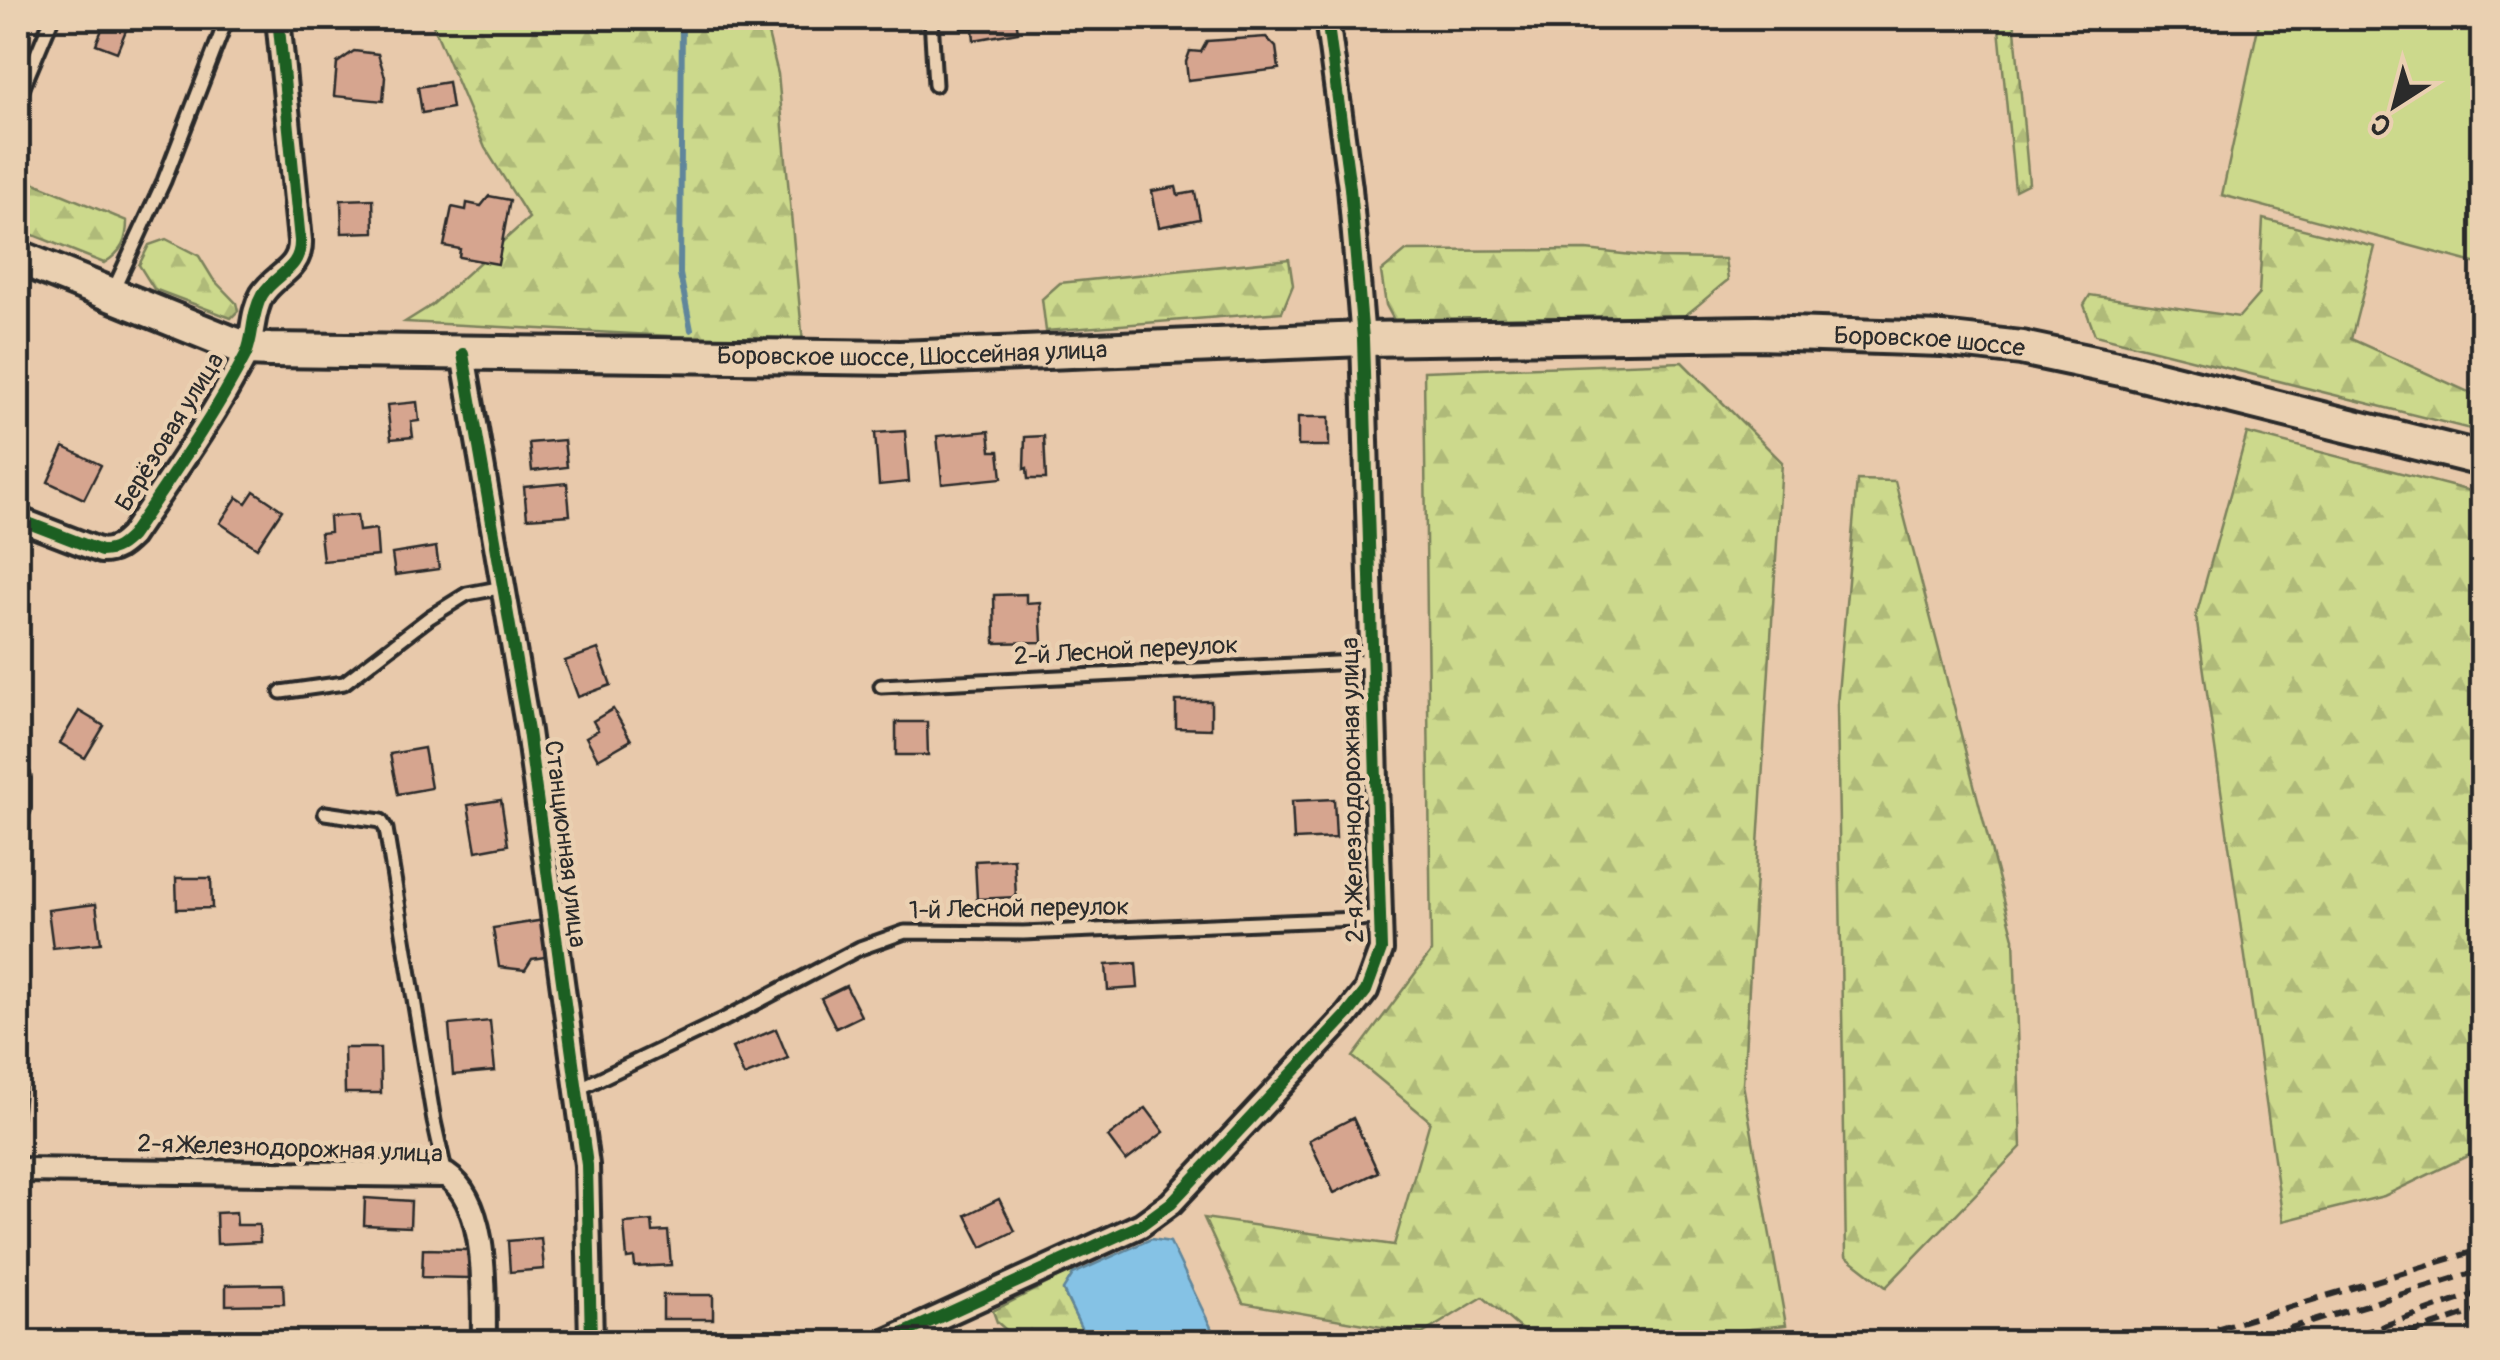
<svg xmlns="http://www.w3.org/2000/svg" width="2500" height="1360" viewBox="0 0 2500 1360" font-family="Pangolin,sans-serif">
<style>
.green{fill:#ccd98c;stroke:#7c825c;stroke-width:2.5}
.forest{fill:url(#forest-firs);stroke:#7c825c;stroke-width:2.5}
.water{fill:#85c2e5;stroke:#61869b;stroke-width:2.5}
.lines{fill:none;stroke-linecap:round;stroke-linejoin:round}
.stream{stroke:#61869b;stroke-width:6}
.building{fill:#d6a58f;stroke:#2b2b2b;stroke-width:2.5}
.service-casing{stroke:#2b2b2b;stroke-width:19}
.minor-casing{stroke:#2b2b2b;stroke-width:30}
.secondary-casing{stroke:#2b2b2b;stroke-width:40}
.service{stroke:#ead0b1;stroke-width:11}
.minor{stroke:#ead0b1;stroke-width:22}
.secondary{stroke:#ead0b1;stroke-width:32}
.rail{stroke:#2b2b2b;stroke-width:6;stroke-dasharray:15 8;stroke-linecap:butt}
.cycleway-casing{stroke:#ead0b1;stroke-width:19}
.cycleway{stroke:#1b5e20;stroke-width:12}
.labels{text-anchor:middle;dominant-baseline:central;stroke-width:9;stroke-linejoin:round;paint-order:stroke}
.street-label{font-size:25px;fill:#2b2b2b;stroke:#ead0b1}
</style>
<defs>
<pattern id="forest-firs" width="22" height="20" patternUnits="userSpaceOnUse" patternTransform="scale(2.5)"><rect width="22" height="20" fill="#ccd98c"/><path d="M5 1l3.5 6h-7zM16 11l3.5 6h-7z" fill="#afba79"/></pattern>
</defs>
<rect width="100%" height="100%" fill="#e8c9ab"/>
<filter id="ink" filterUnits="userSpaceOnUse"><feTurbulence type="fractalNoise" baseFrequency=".01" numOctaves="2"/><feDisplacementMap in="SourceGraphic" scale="20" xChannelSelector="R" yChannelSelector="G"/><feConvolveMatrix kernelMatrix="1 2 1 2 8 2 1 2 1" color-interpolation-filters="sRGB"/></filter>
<g filter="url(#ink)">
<!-- green -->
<path class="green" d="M2260,18H2482V265L2222,195Z"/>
<!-- forest -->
<g class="forest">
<path d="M430,18H764L778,74L803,343L405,322L432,305L529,218L485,148Z"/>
<path d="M1998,18H2014L2029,183L2015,190Z"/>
<path d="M18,176L127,221C127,241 122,252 104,263L18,229Z"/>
<path d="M2263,219L2375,247L2351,339L2482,398V432L2095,335L2084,305L2090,295L2239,317L2259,294Z"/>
<path d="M166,239L199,256L213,279L236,303L238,311L231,318L154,289L139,265L149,245Z"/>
<path d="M1586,250L1660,258L1725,259L1728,280C1711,293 1696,309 1678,320L1396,324L1386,305L1381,272L1406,251Z"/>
<path d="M1289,259L1293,285L1282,312L1046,331L1042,299L1060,283Z"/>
<path d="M1682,362L1782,462L1743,1084L1786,1325L1634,1342H1536L1483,1297L1422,1334L1243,1303L1204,1218L1394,1245L1430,1121L1353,1057L1431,952L1424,371Z"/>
<path d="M2247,433L2482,494V603L2477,617L2482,630V1149L2384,1196L2283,1221L2196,616Z"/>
<path d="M1857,480L1895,481L2014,938L2021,1147L1886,1287L1846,1256L1837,705Z"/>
<path d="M1074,1264L1073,1274L1063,1291L1083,1332L1097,1342H1020L997,1322L993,1311L1052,1281Z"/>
</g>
<!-- water -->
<path class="water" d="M1151,1239L1170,1242L1218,1342H1098L1083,1332L1063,1290L1073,1274Z"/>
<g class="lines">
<!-- stream -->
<path class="stream" d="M682,18L680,274L691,330"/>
</g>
<!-- building -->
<g class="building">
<path d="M80,18H131L117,52L96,44L103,27Z"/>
<path d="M956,18H1016L1018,32L974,40L973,28L962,29Z"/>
<path d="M1266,37L1276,47L1279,69L1188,80L1186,62L1190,51L1201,52L1207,41Z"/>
<path d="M354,51L378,54L385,77L383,101L334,96L337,63Z"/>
<path d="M448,82L452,108L422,113L418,87Z"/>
<path d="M1176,187L1178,195L1195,192L1200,219L1159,227L1152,191Z"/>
<path d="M489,196L510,200L498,264L459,257L460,249L444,246L452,207L466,210L467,203L481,206Z"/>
<path d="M373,199L374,232L342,233L341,200Z"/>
<path d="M417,402L419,421L411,422L413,437L391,439L387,405Z"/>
<rect x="1298" y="417" width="31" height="29"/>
<path d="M905,431L909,482L879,485L875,433Z"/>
<path d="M989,431L991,451H999L1002,478L942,484L937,436Z"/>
<path d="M1044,436L1046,479H1028L1027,468L1024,469L1025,437Z"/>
<path d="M564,440L567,467L532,471L529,443Z"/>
<path d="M64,447L101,465L84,499L48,482Z"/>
<path d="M567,483L570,515L527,518L524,487Z"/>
<path d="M254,491L282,510L257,548L220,523L237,497L246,503Z"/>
<path d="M357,515L359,531L376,529L378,556L323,561L320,533L330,532L329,517Z"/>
<path d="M436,547L439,569L395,575L392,554Z"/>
<path d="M1026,594V603L1040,602L1042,642L995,643L994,595Z"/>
<path d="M598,649L611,685L578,697L565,661Z"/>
<path d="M1176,701H1211V729L1176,728Z"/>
<path d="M613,709L631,740L598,759L586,737L598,730L593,721Z"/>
<path d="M79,711L104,726L85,758L60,743Z"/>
<path d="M896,722H927L928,755H896Z"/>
<path d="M424,748L431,788L398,794L390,754Z"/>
<path d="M1334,799L1336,838L1294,840L1292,801Z"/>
<path d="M501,800L508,845L476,851L468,805Z"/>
<path d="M1014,859L1016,897L977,899L975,861Z"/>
<path d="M176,878H211L212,908L177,909Z"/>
<path d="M96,904L101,943L53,948L48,910Z"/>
<path d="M551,919L554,942L544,943L545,957L532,959L525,970L499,967L493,928Z"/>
<path d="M1136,963L1138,988L1108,990L1106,965Z"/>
<path d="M846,986L861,1016L836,1028L821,998Z"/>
<path d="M490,1021L495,1071L453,1075L449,1025Z"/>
<path d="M776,1029L788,1058L744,1076L732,1048Z"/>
<path d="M344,1048H380L381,1093H345Z"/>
<path d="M18,1078L26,1079L22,1120L18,1119Z"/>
<path d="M1146,1108L1164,1132L1126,1161L1108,1137Z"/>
<path d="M1353,1118L1378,1172L1334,1193L1309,1140Z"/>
<path d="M365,1198L411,1201L410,1227L364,1225Z"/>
<path d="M999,1199L1015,1231L982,1247L966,1215Z"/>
<path d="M236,1212L237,1225H259L260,1242L217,1244L216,1213Z"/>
<path d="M652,1221L653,1232L668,1231L671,1265L635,1267L634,1258L627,1259L624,1223Z"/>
<path d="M541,1238L544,1269L510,1272L508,1241Z"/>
<path d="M423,1249L469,1250V1278L422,1277Z"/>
<path d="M283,1284L284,1304L226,1305V1285Z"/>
<rect x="663" y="1295" width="50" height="24"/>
<path d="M125,1333L163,1334V1342H81V1334L125,1336Z"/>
</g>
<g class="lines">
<defs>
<g id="service">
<path d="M931,18L935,85"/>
<path d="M18,99L52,18"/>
<path d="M113,291L164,181L227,18"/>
<path d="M881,686L1374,661"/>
<path d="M281,692L344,683L430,617L467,594L504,587"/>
<path d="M325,813L381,821L386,829L434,1121L446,1175"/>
<path d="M576,1090L725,1019L860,948L905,932L1023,933L1380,918"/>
</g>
<g id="minor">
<path d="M463,354L528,731L587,1165L591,1342"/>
<path d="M18,519L101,551C115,551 122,545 131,536C171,477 214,417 246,354C254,336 251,314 262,295C275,274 301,270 300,241L278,18"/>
<path d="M18,778V808"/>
<path d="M18,1170L446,1175C490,1204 483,1296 484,1342"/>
<path d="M885,1342L1141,1225L1171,1203L1347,1015L1366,991L1381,950L1363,339L1350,188L1327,18"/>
</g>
<g id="secondary">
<path id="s1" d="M18,257L229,342L248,349L270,350L900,358L1363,339L1757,333L1942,339L2021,348L2126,370L2482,459"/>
</g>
</defs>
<!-- service casing -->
<use href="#service" class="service-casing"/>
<!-- minor casing -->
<use href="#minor" class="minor-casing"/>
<!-- secondary casing -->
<use href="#secondary" class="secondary-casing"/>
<!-- service -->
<use href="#service" class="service"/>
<!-- minor -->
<use href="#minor" class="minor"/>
<!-- secondary -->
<use href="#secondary" class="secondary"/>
<!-- rail -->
<g class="rail">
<path d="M2173,1342L2482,1249"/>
<path d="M2244,1342L2482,1270"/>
<path d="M2337,1342L2482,1292"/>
<path d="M2385,1342L2482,1309"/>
</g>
<defs>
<g id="cycleway">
<path d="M463,354L528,731L587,1165L591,1342"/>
<path d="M18,519L101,551C115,551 122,545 131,536C171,477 214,417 246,354C254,336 251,314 262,295C275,274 301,270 300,241L278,18"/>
<path d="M885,1342L1141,1225L1171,1203L1347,1015L1366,991L1381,950L1363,339L1350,188L1327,18"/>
</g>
</defs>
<!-- cycleway casing -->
<use href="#cycleway" class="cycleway-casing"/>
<!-- cycleway -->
<use href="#cycleway" class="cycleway"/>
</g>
</g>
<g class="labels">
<!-- street labels -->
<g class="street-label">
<text stroke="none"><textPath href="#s1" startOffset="1930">Боровское шоссе</textPath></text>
<text stroke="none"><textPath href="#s1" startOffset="912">Боровское шоссе, Шоссейная улица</textPath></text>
<text transform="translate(170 432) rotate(-58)">Берёзовая улица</text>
<text transform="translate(1126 651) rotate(-3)">2-й Лесной переулок</text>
<text transform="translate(1353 790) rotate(-91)">2-я Железнодорожная улица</text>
<text transform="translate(565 844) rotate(83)">Станционная улица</text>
<text transform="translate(1019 909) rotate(-1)">1-й Лесной переулок</text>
<text transform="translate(290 1149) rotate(2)">2-я Железнодорожная улица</text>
</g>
</g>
<!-- margin -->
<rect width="2500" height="1360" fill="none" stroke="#ead0b1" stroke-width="60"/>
<rect x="30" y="30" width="2440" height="1300" fill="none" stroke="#2b2b2b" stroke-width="4" filter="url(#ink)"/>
<!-- north arrow -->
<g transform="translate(2395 105) rotate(216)" stroke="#ead0b1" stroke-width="8" paint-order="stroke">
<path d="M0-8L18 38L0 25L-18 38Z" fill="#2b2b2b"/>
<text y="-15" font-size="28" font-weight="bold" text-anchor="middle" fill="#2b2b2b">С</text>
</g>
</svg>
